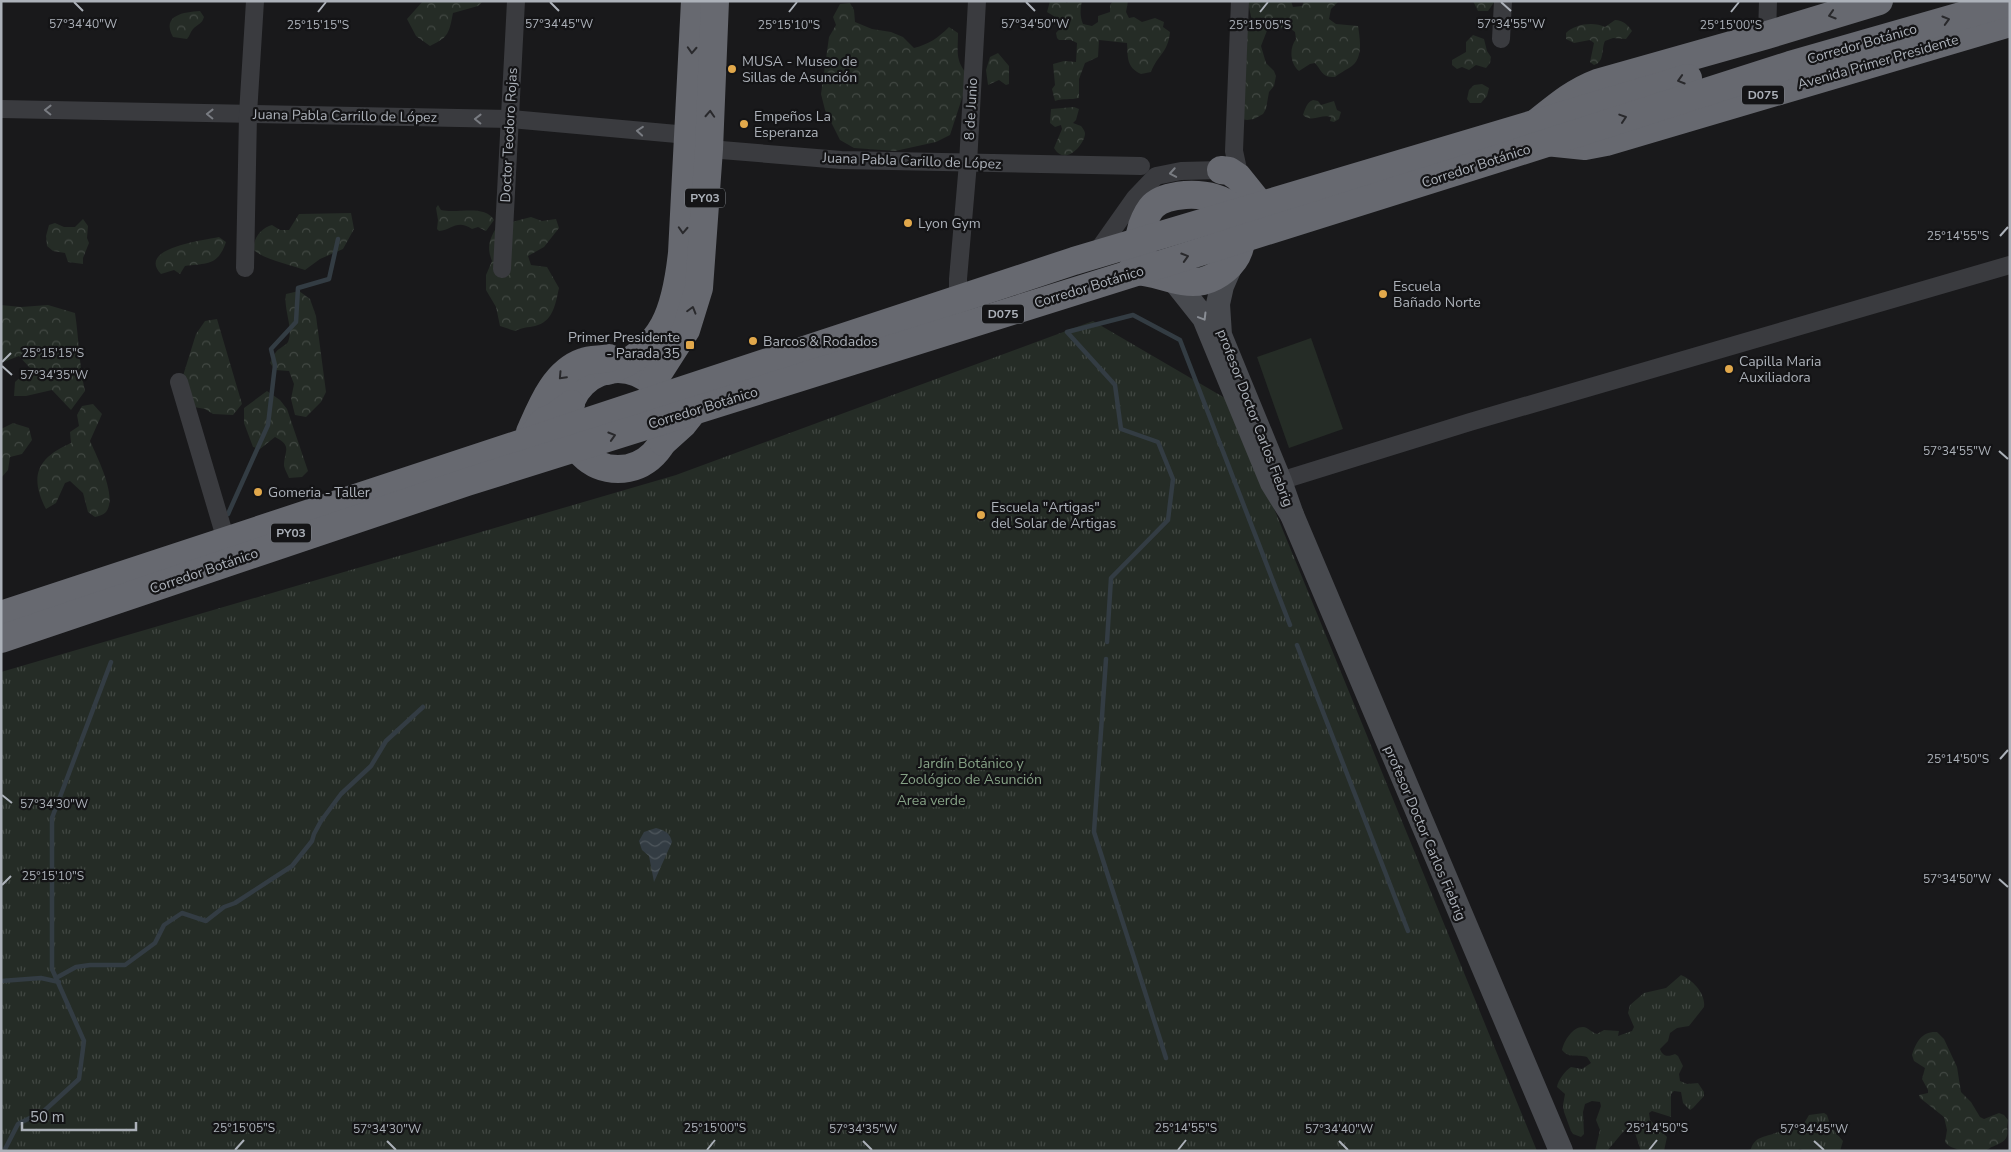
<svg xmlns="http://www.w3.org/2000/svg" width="2011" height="1152" viewBox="0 0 2011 1152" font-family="'Nunito Sans',sans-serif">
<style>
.grass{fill:#252c26}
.forest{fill:url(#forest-crowns)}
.park{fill:url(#park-tufts)}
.water{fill:url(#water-waves)}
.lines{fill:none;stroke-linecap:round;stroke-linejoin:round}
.stream{stroke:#333c43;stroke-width:4.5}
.street{stroke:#3a3b3f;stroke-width:18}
.secondary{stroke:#484a4f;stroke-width:24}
.highway{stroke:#676970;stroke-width:28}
.highway-bridge{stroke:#676970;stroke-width:28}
.oneway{stroke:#29292c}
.oneway2{stroke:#797c82}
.oneway3{stroke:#898d94}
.ticks{fill:none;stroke:#acb1b9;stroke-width:2}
.poi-dot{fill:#e1a84b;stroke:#141416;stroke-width:2}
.labels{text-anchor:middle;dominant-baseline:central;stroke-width:4.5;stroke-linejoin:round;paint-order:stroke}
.shield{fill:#141416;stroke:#7e8288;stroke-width:1}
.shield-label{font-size:12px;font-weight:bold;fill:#acb1b9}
.street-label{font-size:14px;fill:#acb1b9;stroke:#141416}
.poi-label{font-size:14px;fill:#acb1b9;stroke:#141416;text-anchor:start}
.park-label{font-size:14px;fill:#86a286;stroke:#141416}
.ticks-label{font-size:12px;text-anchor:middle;fill:#acb1b9;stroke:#141416;stroke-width:4.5;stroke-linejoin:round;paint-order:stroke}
</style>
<defs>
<pattern id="forest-crowns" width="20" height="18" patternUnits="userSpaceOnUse" patternTransform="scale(1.25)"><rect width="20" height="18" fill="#252c26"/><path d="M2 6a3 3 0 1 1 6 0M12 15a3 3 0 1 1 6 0" fill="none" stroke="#424843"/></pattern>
<pattern id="park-tufts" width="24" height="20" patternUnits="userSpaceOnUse" patternTransform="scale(1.25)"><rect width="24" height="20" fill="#252c26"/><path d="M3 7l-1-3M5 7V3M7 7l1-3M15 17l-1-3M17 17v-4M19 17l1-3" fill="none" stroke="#424843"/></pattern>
<pattern id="water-waves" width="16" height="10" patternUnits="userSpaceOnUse" patternTransform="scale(1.25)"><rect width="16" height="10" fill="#333c43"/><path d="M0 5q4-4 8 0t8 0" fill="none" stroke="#4e565c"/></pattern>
</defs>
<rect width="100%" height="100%" fill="#19191b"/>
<!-- grass -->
<path class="grass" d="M1311,338L1343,429L1289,448L1257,357Z"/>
<!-- forest -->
<g class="forest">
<path d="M423,1H483L478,6L453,13C449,33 449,37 430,46L416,36L407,19Z"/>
<path d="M1050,1H1065L1067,3L1068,1H1082C1080,9 1080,17 1083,24L1092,26L1098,22V16L1110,12V5L1113,1H1128L1126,12L1129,18L1134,17L1142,22L1155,18L1164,22L1163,27L1170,32C1168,53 1158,54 1151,72L1141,74C1126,67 1128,57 1127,43L1099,40L1098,57L1085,63L1079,79V98C1070,100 1064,98 1055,101L1052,89L1055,85L1053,64L1064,61L1076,62L1077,43L1071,40H1059L1057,38L1056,33L1063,25L1062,21L1047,12Z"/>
<path d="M1249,1H1291L1293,7L1302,6L1304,1H1339L1331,9L1329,19L1336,24L1358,26C1360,39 1364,60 1349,68C1344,71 1340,73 1335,77C1322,78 1322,71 1315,63L1310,64L1299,71C1290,64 1289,48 1296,39L1295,32L1291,29L1268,28L1261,46L1266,63L1274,71L1276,76L1274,86L1269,92L1266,109L1263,114L1254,119L1247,120L1241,119L1247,25L1252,21L1248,3Z"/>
<path d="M1473,1H1495L1488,11H1478Z"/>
<path d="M850,3L854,10L855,22L872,29L891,32L903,37L914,48C929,44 938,38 949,27L958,33C958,51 955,60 967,74L966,86L950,135L936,142L895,151L854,148L840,140L825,110L821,94L829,37L836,25L833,17L840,4Z"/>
<path d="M200,11L204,17C202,24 198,24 193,29C190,32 190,36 187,39L173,37C161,15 184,12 200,11Z"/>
<path d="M1615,20C1623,20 1628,25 1632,31L1626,39L1613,38L1605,41C1601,49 1605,62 1594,65L1590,62L1594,43L1590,40L1574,43L1566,39V33C1574,24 1594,21 1605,27Z"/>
<path d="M1473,35L1484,39L1487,51L1491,57L1490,63L1486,68L1476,65L1469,70L1462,67L1457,69L1452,65V60L1466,52V42Z"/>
<path d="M998,53L1009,66V84L1006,85L999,80L988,85L986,70L990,57Z"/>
<path d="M1482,84L1489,88L1487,96L1481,103H1470L1467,99L1469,90L1474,85Z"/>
<path d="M1313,100L1318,101L1321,105L1334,101L1337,110L1341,112L1339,119L1334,122L1330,121L1331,117C1321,114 1312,123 1303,115C1305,109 1307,102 1313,100Z"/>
<path d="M1074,107L1079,109L1076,120L1073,123L1081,126C1082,127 1085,131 1085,133C1086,142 1066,168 1054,148L1062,129L1061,125L1055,127L1050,123L1051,109Z"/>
<path d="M438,205L441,210C457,214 485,204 494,220L486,231L478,227L472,229C457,219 452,230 439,231L437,229L438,220L436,208Z"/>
<path d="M351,213L354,229L343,249L320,259L305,270C292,265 262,259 254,250C252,239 262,227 272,225L280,230H289L299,214Z"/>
<path d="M531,217L542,221L556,219L559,228L544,247L528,256L531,265L547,267L559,288C556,301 554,320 538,325C530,328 525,326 515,331L500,326L496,307L486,290V275L492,261C486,246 490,239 497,226Z"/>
<path d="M83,219L88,226L87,238L89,243L83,258V264L68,262L65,253L53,251L47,246L46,236L49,225L55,223L64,227H75Z"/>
<path d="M219,237L226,242C218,266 207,263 185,266L180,274L174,270L161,274C136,248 205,240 219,237Z"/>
<path d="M299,291L310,299L316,316L326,392L321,402L306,417L295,415L291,399L294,384L289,371L275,370L270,363C272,359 273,355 276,352C279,348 285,346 288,342C294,329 283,308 286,294Z"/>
<path d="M1,305L21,307L48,305L75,313C79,339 79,365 85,391L71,410L52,390L26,396H14L15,382L30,368L19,356L1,363Z"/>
<path d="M217,319L242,404L233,415L213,414L205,409L194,407L182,379L196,334L205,321Z"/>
<path d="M267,391L280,400L287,409L308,471L302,477L289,478C288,475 285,470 284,466C284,451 293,446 275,437L260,449L253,447L244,423V408Z"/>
<path d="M93,404L102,414L90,441C97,457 118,497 106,512C103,515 99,516 95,517L88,512L83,493L70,481L65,483L56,503L46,509C29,476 37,458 71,443L70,432L79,426L77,415L82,406Z"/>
<path d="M13,423L29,428L32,440L22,454L10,457L8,470L1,478V429Z"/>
<path d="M1937,1032L1944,1039L1957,1067L1961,1092L1971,1102L1980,1117L1984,1119L1999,1113L2004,1115L2008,1120L2007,1127C2011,1145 1994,1143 1986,1151C1974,1151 1952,1152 1945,1142L1947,1130L1944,1117L1920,1098L1919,1095L1928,1093V1090L1922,1079L1925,1068L1914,1061L1912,1055C1916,1042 1922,1031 1937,1032Z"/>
</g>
<!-- park -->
<g class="park">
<path d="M1093,321L1230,401L1537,1151H1V672L676,475Z"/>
<path d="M1681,975C1693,980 1706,994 1704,1007L1689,1026L1677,1028L1670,1033L1668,1041L1660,1049C1663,1057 1668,1057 1675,1054L1678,1056L1683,1066L1679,1074L1680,1081L1687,1084L1698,1083L1704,1092V1096L1693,1108L1690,1110L1683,1103L1681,1092L1674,1091L1671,1094V1117L1652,1111L1649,1113L1650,1120L1667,1137L1664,1151H1641L1635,1133L1629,1128L1623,1132L1607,1151H1595L1600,1130L1596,1120L1601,1106L1600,1102L1592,1101L1585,1104L1583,1112L1584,1134L1581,1137L1573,1134L1571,1131L1564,1112L1563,1105L1565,1094L1557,1087C1558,1080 1565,1071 1571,1067L1582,1069L1591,1063L1587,1057C1578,1054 1569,1059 1562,1050C1564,1041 1572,1027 1583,1027C1588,1027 1592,1033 1597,1034L1604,1030L1619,1031L1618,1036L1632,1031L1634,1027L1628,1013L1630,1005L1644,993L1666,988Z"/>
<path d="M1824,1113L1827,1115L1831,1127L1843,1141L1840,1151H1805L1800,1149L1796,1151H1746L1751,1149C1755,1135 1768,1137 1778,1132C1782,1130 1785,1128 1789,1126L1796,1128L1803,1125L1809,1115Z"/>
</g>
<!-- water -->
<path class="water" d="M656,828C666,831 670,833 672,842L654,882L649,856L642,850L639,841L644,832Z"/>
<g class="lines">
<!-- stream -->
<g class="stream">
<path d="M228,514L268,425L275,365L271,349L296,322L298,288L329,279L338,239"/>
<path d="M1107,642L1111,578L1168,520L1173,479L1158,442L1121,429L1115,385L1067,332L1133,315L1180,340L1290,625"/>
<path d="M1297,645L1408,931"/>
<path d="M1106,659L1094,832L1166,1058"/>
<path d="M56,978L76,967L90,965H125L155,943L164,925L182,913L206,921L224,907L235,903L292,866L312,841L314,834L321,821L341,794L371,766L386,741L423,707"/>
<path d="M1,981L41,978L59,982"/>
<path d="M4,1151L18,1124L44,1111L79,1079L84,1041L52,969V818L111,662"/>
</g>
<!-- street -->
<g class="street">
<path d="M1767,35L1768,1"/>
<path d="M1501,39L1503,1"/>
<path d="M1,109L511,119L688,135L709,149L841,160L1141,166"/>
<path d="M1240,179L1234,151L1240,1"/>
<path d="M1094,256L1135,198L1156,176L1181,171L1221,170"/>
<path d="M245,268L248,114L255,1"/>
<path d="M502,269L516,1"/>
<path d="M958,306V279L968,163L977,1"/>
<path d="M179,382L228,547"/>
<path d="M1280,481L1470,422L2010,265"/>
</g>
<!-- secondary -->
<g class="secondary">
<path d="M1173,279L1204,318L1272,483L1292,515L1280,481L1220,335L1218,304L1222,286L1232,263"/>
<path d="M1292,515L1561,1151"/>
</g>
<!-- highway -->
<g class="highway">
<path d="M1535,124C1555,108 1573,92 1597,83L1767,35L1879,1"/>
<path d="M1546,142L1585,146L1606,142L2010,23"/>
<path d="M1221,170L1229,171L1238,177L1270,217"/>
<path d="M1131,271C1156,270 1178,286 1203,281C1218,277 1234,265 1239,250C1253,209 1221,193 1185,195C1174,196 1161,198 1153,206C1148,211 1145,218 1142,226C1138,238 1138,250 1146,262"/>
<circle cx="618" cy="419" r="50"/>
<path d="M607,371C665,351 676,308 682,253L695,1"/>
<path d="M652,383L686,330L699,288L709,149L715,1"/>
<path d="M530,432C541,407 554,372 583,362C591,359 601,360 609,358"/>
<path d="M663,442L683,424L698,405"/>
<path d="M519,449L522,448L544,421L554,417L571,404"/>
</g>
<!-- highway-bridge -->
<g class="highway-bridge">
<path d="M1,615L1074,261L1688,78"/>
<path d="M1,639L467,482L1506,156L1790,65L2010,2"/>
</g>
</g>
<!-- one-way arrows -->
<defs><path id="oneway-chevron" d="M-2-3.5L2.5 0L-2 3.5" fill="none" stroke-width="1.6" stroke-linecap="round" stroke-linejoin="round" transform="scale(1.25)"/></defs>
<g class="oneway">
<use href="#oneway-chevron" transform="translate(1832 15) rotate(163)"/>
<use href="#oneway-chevron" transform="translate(1946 20) rotate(-16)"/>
<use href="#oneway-chevron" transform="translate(692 50) rotate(93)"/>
<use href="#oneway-chevron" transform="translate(1681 80) rotate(163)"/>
<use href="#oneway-chevron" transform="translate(710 114) rotate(-87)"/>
<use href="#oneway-chevron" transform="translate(1623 118) rotate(-18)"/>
<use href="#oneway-chevron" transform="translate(683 230) rotate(93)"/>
<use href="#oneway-chevron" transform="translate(1185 257) rotate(-17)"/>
<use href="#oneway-chevron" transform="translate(692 310) rotate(-74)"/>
<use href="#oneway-chevron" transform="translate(562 376) rotate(133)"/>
<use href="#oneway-chevron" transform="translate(612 436) rotate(-17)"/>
</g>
<g class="oneway2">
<use href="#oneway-chevron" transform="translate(48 110) rotate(-179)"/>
<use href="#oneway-chevron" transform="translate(210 114) rotate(-179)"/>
<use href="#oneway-chevron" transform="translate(478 119) rotate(-179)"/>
<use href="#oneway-chevron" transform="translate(640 131) rotate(-175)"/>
<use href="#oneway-chevron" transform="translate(1173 173) rotate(170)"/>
</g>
<use class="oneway3" href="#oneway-chevron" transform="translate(1203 317) rotate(59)"/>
<!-- ticks -->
<path class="ticks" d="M74,2L83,11M550,2L559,11M1026,2L1035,11M1501,2L1511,11M318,12L326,2M789,12L797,2M1260,12L1268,2M1731,12L1739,2M2000,236L2008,227M2,362L11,353M2,366L12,375M1999,451L2008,459M2000,759L2008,750M2,795L12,803M1999,879L2008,887M2,885L11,876M387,1141L396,1150M863,1141L872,1150M1339,1141L1348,1150M1814,1141L1824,1150M235,1150L244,1140M707,1150L715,1140M1178,1150L1186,1140M1649,1150L1657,1140"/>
<!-- markers -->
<g class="poi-dot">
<circle cx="732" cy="69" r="5"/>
<circle cx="744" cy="124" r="5"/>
<circle cx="908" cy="223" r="5"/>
<circle cx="1383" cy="294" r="5"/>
<circle cx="753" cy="341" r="5"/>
<rect x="685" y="340" width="10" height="10" rx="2.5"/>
<circle cx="1729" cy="369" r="5"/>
<circle cx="258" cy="492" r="5"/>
<circle cx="981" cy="515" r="5"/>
</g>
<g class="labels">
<!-- shield labels -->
<g class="shield">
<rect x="1742" y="85.5" width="42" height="19" rx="4"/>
<rect x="685" y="188.5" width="40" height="19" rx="4"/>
<rect x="982" y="304.5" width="42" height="19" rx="4"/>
<rect x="271" y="523.5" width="40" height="19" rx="4"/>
</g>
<g class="shield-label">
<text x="1763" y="95">D075</text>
<text x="705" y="198">PY03</text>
<text x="1003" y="314">D075</text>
<text x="291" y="533">PY03</text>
</g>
<!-- street labels -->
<g class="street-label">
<text transform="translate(1862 44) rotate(-16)">Corredor Botánico</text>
<text transform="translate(1878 62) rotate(-16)">Avenida Primer Presidente</text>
<text transform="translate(971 109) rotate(-87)">8 de Junio</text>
<text transform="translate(345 116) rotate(1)">Juana Pabla Carrillo de López</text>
<text transform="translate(509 135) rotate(-87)">Doctor Teodoro Rojas</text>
<text transform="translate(912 161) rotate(2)">Juana Pabla Carillo de López</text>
<text transform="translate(1476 166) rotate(-18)">Corredor Botánico</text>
<text transform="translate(1089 287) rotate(-17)">Corredor Botánico</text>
<text transform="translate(703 408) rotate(-17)">Corredor Botánico</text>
<text transform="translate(1255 418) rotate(69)">profesor Doctor Carlos Fiebrig</text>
<text transform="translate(204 571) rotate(-19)">Corredor Botánico</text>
<text transform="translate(1425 833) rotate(67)">profesor Doctor Carlos Fiebrig</text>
</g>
<!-- poi labels -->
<g class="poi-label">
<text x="742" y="61">MUSA - Museo de<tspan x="742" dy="16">Sillas de Asunción</tspan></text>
<text x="754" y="116">Empeños La<tspan x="754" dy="16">Esperanza</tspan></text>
<text x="918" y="223">Lyon Gym</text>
<text x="1393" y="286">Escuela<tspan x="1393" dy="16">Bañado Norte</tspan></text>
<text x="680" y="337" text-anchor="end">Primer Presidente<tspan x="680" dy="16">- Parada 35</tspan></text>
<text x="763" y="341">Barcos &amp; Rodados</text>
<text x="1739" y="361">Capilla Maria<tspan x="1739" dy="16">Auxiliadora</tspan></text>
<text x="268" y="492">Gomeria - Taller</text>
<text x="991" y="507">Escuela "Artigas"<tspan x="991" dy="16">del Solar de Artigas</tspan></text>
</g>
<!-- park labels -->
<g class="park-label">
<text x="971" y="763">Jardín Botánico y<tspan x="971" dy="16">Zoológico de Asunción</tspan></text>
<text x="931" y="800">Area verde</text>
</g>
</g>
<g class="ticks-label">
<text x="1035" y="28">57°34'50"W</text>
<text x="83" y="28">57°34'40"W</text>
<text x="559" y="28">57°34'45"W</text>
<text x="1511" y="28">57°34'55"W</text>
<text x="789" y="29">25°15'10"S</text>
<text x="1260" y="29">25°15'05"S</text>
<text x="1731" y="29">25°15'00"S</text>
<text x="318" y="29">25°15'15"S</text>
<text x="1958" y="240">25°14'55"S</text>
<text x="53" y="357">25°15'15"S</text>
<text x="54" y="379">57°34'35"W</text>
<text x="1957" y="455">57°34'55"W</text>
<text x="1958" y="763">25°14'50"S</text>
<text x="54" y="808">57°34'30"W</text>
<text x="53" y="880">25°15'10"S</text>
<text x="1957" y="883">57°34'50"W</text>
<text x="244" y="1132">25°15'05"S</text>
<text x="715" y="1132">25°15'00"S</text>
<text x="1186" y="1132">25°14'55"S</text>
<text x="1657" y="1132">25°14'50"S</text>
<text x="387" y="1133">57°34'30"W</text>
<text x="863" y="1133">57°34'35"W</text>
<text x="1339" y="1133">57°34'40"W</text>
<text x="1814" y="1133">57°34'45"W</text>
</g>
<!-- border -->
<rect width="2011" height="1152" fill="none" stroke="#acb1b9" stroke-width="5"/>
<!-- scale -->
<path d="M22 1122v8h114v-8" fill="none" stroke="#acb1b9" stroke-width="2.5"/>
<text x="30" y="1122" font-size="15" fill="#acb1b9" stroke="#141416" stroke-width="4" paint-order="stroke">50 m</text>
</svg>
